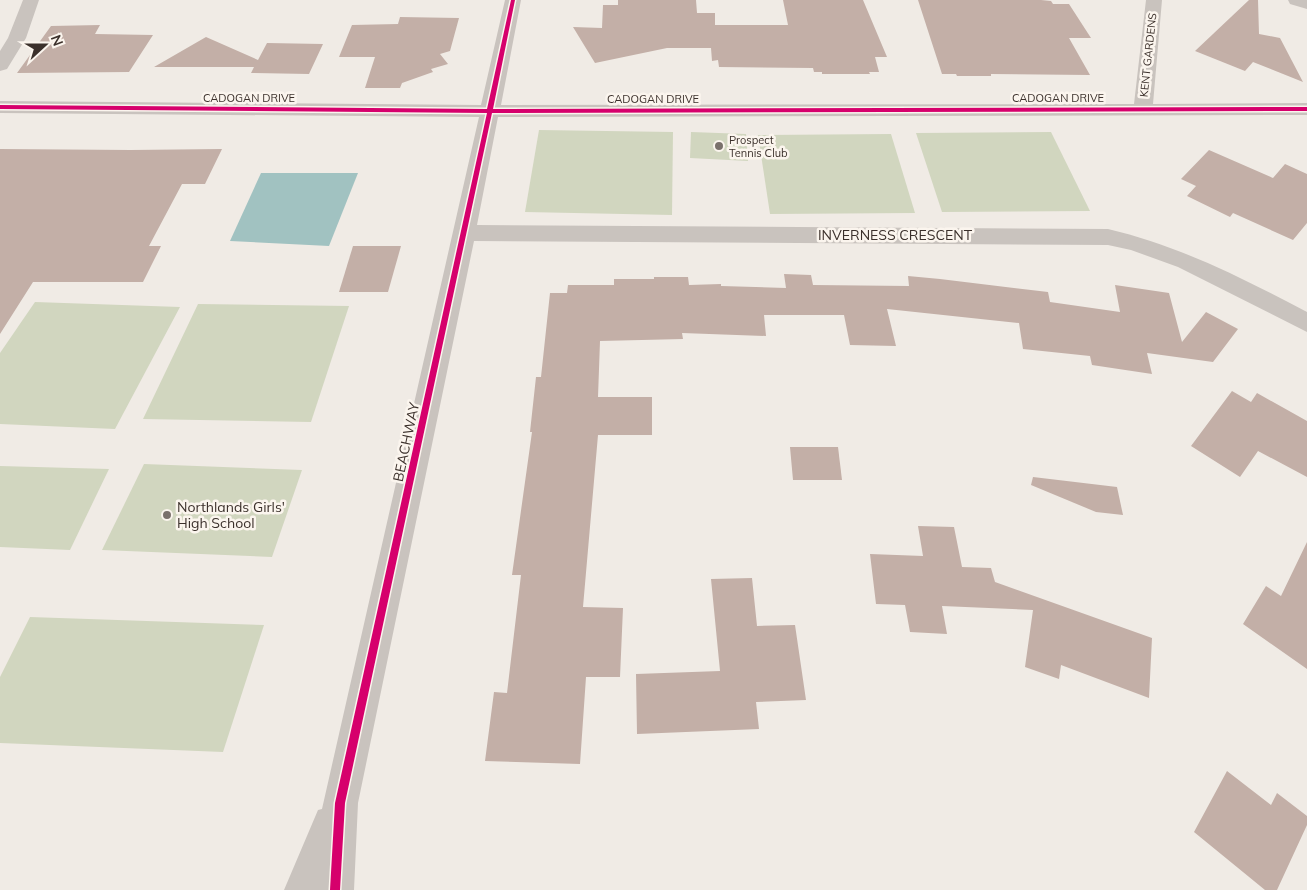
<svg xmlns="http://www.w3.org/2000/svg" width="1307" height="890" viewBox="0 0 1307 890" font-family="Mulish,sans-serif">
<style>
.green{fill:#d1d6bf}
.water{fill:#a1c2c1}
.building{fill:#c3afa7}
.lines{fill:none;stroke-linecap:round;stroke-linejoin:round}
.street{fill:#c9c3be;fill-rule:evenodd}
.cycleway-casing{stroke:#fbf5ee;stroke-width:3}
.cycleway{fill:#d6006c;fill-rule:evenodd}
.poi-dot{fill:#7a716c;stroke:#fbf5ee;stroke-width:2}
.labels{text-anchor:middle;dominant-baseline:central;stroke-width:5;stroke-linejoin:round;paint-order:stroke}
.far-street-label{font-size:11px;fill:#3b302b;stroke:#fbf5ee}
.far-poi-label{font-size:11px;fill:#3b302b;stroke:#fbf5ee;text-anchor:start}
.street-label{font-size:14px;fill:#3b302b;stroke:#fbf5ee}
.poi-label{font-size:14px;fill:#3b302b;stroke:#fbf5ee;text-anchor:start}
</style>
<rect width="100%" height="100%" fill="#f0ebe5"/>
<!-- green -->
<g class="green">
<path d="M539,130L673,132L672,215L525,212Z"/>
<path d="M691,132L746,134L748,161L690,158Z"/>
<path d="M1051,132L1090,211L942,212L916,133Z"/>
<path d="M891,134L915,213L770,214L758,135Z"/>
<path d="M35,302L180,307L115,429L0,424V353Z"/>
<path d="M198,304L349,306L311,422L143,419Z"/>
<path d="M144,464L302,470L272,557L102,550Z"/>
<path d="M0,466L109,469L70,550L0,547Z"/>
<path d="M30,617L264,625L223,752L0,743V677Z"/>
</g>
<!-- water -->
<path class="water" d="M261,173H358L329,246L230,241Z"/>
<!-- building -->
<g class="building">
<path d="M618,0H696L697,13H715V25H788L783,0H863L887,57H875L879,72H869L870,74H822V72H814L813,68L719,67L718,60L712,61L711,48H667L595,63L573,27L602,28L603,5H618Z"/>
<path d="M918,0H1041L1051,1L1053,4H1069L1091,38H1069L1090,75L991,74V76H957L956,74H942Z"/>
<path d="M1249,0H1258L1259,34L1280,38L1303,82L1253,62L1245,71L1195,51Z"/>
<path d="M400,17L459,18L450,51L440,54L448,64L431,69L433,72L402,83L400,88H365L375,57H339L352,25L398,24Z"/>
<path d="M100,25L95,34L153,35L129,72L17,73L51,26Z"/>
<path d="M206,37L258,60L267,43L323,44L309,74L251,73L254,67H154Z"/>
<path d="M0,149L131,150L222,149L205,184H182L149,246H161L143,282H33L0,334Z"/>
<path d="M1209,150L1273,178L1285,164L1307,174V223L1293,240L1233,213L1230,217L1187,196L1196,186L1181,179Z"/>
<path d="M353,246H401L388,292H339Z"/>
<path d="M784,274L811,275L813,285L909,286L908,276L940,279L1048,292L1050,302L1120,312L1115,285L1169,293L1182,342L1206,312L1238,329L1213,362L1147,353L1152,374L1092,365L1090,356L1023,349L1019,323L887,309L896,346L850,345L844,315H764L766,336L682,333L683,339L600,341L598,397H652V435H598L583,607L623,608L620,677H586L580,764L485,761L494,692L507,693L521,575H512L532,432H530L536,377H541L550,293H567L568,285H614V279H654V277H688L689,285L721,284V286L786,288Z"/>
<path d="M1232,391L1251,402L1257,393L1307,421V477L1258,451L1240,477L1191,446Z"/>
<path d="M790,447H838L842,480H793Z"/>
<path d="M1033,477L1117,487L1123,515L1096,512L1031,485Z"/>
<path d="M918,526L954,527L962,567L991,568L995,582L1152,638L1149,698L1061,665L1059,679L1025,667L1033,610L942,606L947,634L910,632L905,605L876,604L870,554L923,556Z"/>
<path d="M1307,542V669L1243,624L1266,586L1281,596Z"/>
<path d="M752,578L757,626L795,625L806,700L756,702L759,729L637,734L636,674L720,671L711,579Z"/>
<path d="M1227,771L1271,805L1277,793L1307,816V825L1277,890H1265L1194,832Z"/>
</g>
<g class="lines">
<!-- street -->
<g class="street">
<path d="M23,0H39L26,38L7,69L0,71V51L8,38Z"/>
<path d="M505,0H521L501,105L1134,104L1146,0H1162L1153,104L1307,103V115L498,117L477,225L1108,229C1180,246 1242,278 1307,312V332L1178,267L1131,250L1108,245L474,241L358,803L354,890H284L318,810L322,809L479,117L0,113V101L481,105Z"/>
<path d="M1288,0H1307V9L1290,4Z"/>
</g>
<defs>
<path id="cycleway" d="M511,0H515L493,109L1307,107V111L492,113L345,803L340,890H330L335,803L487,113L0,109V105L487,109Z"/>
</defs>
<!-- cycleway casing -->
<use href="#cycleway" class="cycleway-casing"/>
<!-- cycleway -->
<use href="#cycleway" class="cycleway"/>
</g>
<!-- markers -->
<g class="poi-dot">
<circle cx="719" cy="146" r="5"/>
<circle cx="167" cy="515" r="5"/>
</g>
<g class="labels">
<!-- far-street labels -->
<g class="far-street-label">
<text transform="translate(1148 55) rotate(-84)">KENT GARDENS</text>
<text x="249" y="98">CADOGAN DRIVE</text>
<text x="1058" y="98">CADOGAN DRIVE</text>
<text x="653" y="99">CADOGAN DRIVE</text>
</g>
<!-- far-poi labels -->
<g class="far-poi-label">
<text x="729" y="140">Prospect<tspan x="729" dy="13">Tennis Club</tspan></text>
</g>
<!-- street labels -->
<g class="street-label">
<text x="895" y="235">INVERNESS CRESCENT</text>
<text transform="translate(406 442) rotate(-78)">BEACHWAY</text>
</g>
<!-- poi labels -->
<g class="poi-label">
<text x="177" y="507">Northlands Girls'<tspan x="177" dy="16">High School</tspan></text>
</g>
</g>
<!-- north arrow -->
<g transform="translate(45 45) rotate(69)" stroke="#fbf5ee" stroke-width="4" paint-order="stroke">
<path d="M0-4L9 19L0 12L-9 19Z" fill="#3b302b"/>
<text y="-8" font-size="14" font-weight="bold" text-anchor="middle" fill="#3b302b">N</text>
</g>
</svg>
